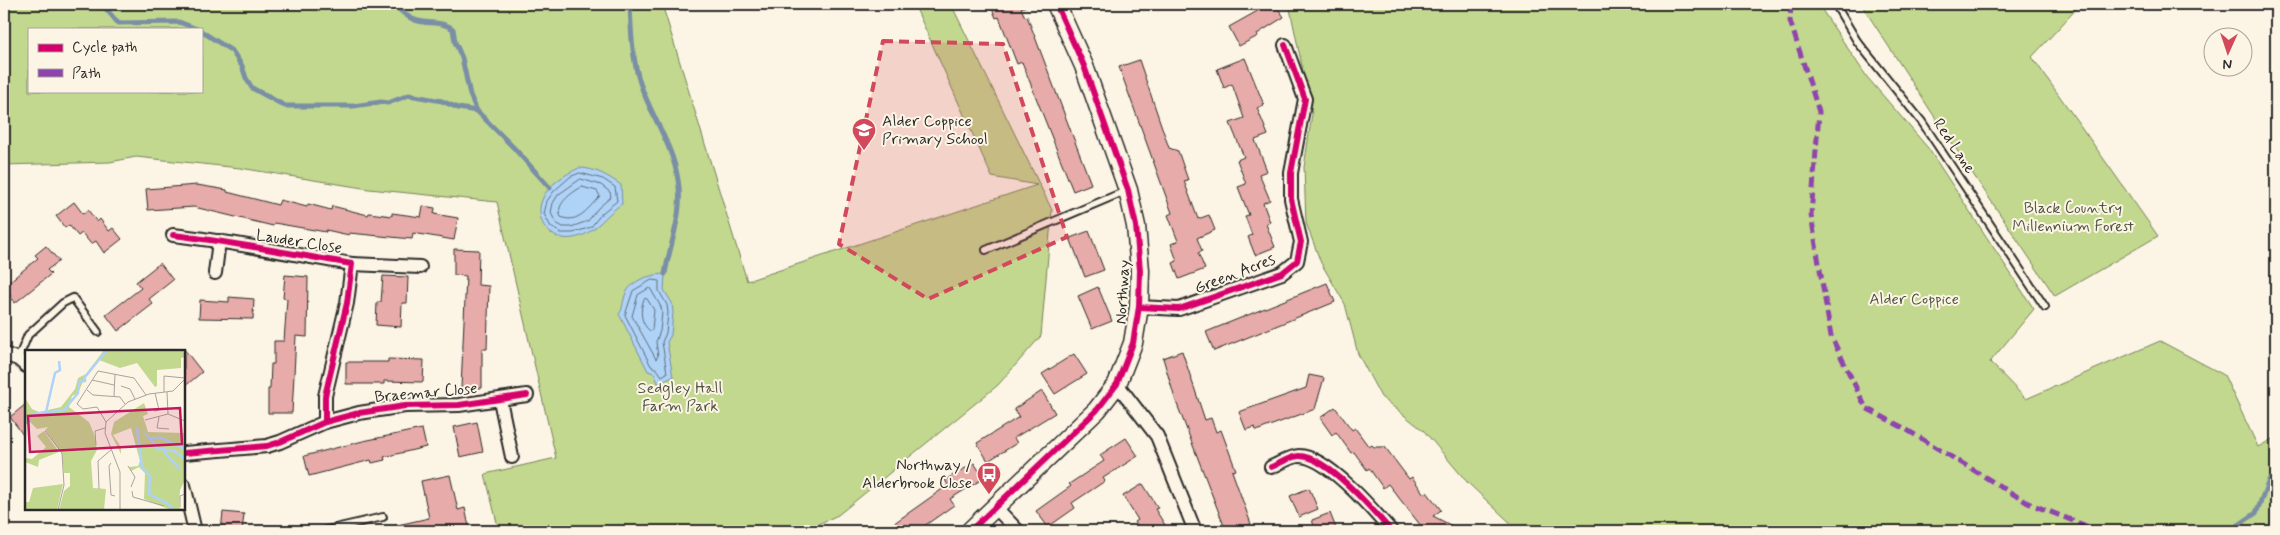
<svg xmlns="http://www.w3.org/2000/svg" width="2280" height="535" viewBox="0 0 2280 535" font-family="Mynerve,sans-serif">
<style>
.green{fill:#c2d88e;stroke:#76825c;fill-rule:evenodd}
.water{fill:#afd2f7;stroke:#7a8fa5}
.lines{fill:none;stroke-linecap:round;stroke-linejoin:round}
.shore{stroke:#606e7d;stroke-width:1}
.stream{stroke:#7a8fa5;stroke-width:5}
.building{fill:#e7aba9;stroke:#2b2b2b}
.lane-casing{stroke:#2b2b2b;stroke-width:10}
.street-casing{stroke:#2b2b2b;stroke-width:16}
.secondary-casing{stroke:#2b2b2b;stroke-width:21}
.lane{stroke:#fcf5e5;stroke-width:6}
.street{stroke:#fcf5e5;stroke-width:12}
.secondary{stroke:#fcf5e5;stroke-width:18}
.quiet{stroke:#8e44ad;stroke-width:5;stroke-dasharray:10 5;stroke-linecap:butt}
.cycleway-casing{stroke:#fcf5e5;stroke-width:9}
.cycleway{stroke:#d6006c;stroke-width:6}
.marked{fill:#d1495b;fill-opacity:0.2;stroke:#d1495b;stroke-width:4;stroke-dasharray:10 6;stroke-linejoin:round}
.labels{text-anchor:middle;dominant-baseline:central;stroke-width:4;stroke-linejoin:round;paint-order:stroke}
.poi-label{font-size:16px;fill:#2b2b2b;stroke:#fcf5e5;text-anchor:start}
.street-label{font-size:16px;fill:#2b2b2b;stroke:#fcf5e5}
.park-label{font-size:16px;fill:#515644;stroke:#fcf5e5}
.inset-river{fill:none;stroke:#afd2f7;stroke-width:2.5}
.inset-road{fill:none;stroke:#a8a49b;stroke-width:1}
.view{fill:#c2185b;fill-opacity:0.15;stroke:#c2185b;stroke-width:2.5}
.inset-edge{fill:none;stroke:#2b2b2b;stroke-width:2.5}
</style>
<rect width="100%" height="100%" fill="#fcf5e5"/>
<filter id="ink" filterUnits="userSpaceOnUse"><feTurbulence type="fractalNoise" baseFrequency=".02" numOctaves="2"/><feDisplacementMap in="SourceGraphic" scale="10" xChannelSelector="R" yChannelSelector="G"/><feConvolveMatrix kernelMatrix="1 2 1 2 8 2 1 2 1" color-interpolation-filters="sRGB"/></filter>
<g filter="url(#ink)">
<!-- green -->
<g class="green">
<path d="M4,4H662L747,281L1037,185L992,177L914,4H951L1052,210L1041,336L998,385L838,515L803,531H499L485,474L556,458L497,202L369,189L240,168L136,157L110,162L4,165ZM29,29H201V91H29Z"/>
<path d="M1287,4H1818L1867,77L1928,148L2034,309L1990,362L2026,399L2160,341L2224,375L2258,447L2276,437V531H1519L1467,482L1424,431L1381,397L1358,354L1345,304L1321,263L1306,223L1304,167L1312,114L1290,9Z"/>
<path d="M1861,4H2081L2032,57L2158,236L2055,296L1936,119Z"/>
</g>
<!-- water -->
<g class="water">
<path d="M579,168C595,168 608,176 621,185L622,204C604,215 595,235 573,238C550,242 534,221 542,200C547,185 566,174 579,168Z"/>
<path d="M665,274L664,290L672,303L673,313L671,335L667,342L673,377L658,383L654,373L648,371L619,314C623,309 622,306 624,299C628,281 647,275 665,274Z"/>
</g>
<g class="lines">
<!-- shore -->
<g class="shore">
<path d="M580,173L603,179L615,187L617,201L602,213L591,227L573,233H561L551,227L544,214L547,201L554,191L570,177Z"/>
<path d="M581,179L601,185L610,192L611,197L598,208L588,221L571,227H563L556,223L551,213L553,203L558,195Z"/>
<path d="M582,187L597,191L600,196C590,206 578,225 561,217C554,205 572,192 582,187Z"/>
<path d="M652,280L659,281V291L667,305L668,313L666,333L662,342L667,373L662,376L657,369L651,366L625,315L633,291Z"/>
<path d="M650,288L661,307L662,313L660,331L656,342L658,356L656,359L632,316L638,295Z"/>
<path d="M647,299L654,310L652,330L650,331C641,324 639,311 644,299Z"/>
</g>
<!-- stream -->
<g class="stream">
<path d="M102,4L118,23L179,22L197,29"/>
<path d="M373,4L379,8L397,7C420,32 434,16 453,29L455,42L462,58L470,95L477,111L514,148L550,188"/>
<path d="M630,4C631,30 632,58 640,83C651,116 673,145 678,180C684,212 670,243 665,274"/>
<path d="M201,31L232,51L242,66L246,78L252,88L285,106H353L381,102L388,103L409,95L442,101L458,108L477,111"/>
<path d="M2230,531L2256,513L2270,478L2276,475"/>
</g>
</g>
<!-- building -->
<g class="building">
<path d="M990,4H1031L1021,8L1025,17L1027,16L1091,184L1073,191L1022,62L1017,64L999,17L996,18Z"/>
<path d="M1270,4H1275L1284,17L1257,34L1258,36L1239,46L1229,27Z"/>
<path d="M1245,58L1264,105L1257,108L1268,135L1255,140L1267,171L1259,174L1270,200L1263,203L1270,222L1266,224L1275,247L1255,255L1248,237L1252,235L1245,216L1249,215L1238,187L1246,184L1237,160L1244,157L1230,123L1244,118L1232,84L1224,88L1217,69Z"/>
<path d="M1139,60L1169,148L1178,151L1188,180L1184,181L1198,219L1209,215L1215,230L1197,238L1202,251L1198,253L1205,269L1179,279L1173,263L1177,261L1171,244L1178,241L1168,215L1172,213L1119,67Z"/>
<path d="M197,185L227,190V192L278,205L280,200L307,207L308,204L331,210L332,206L368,215L369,213L392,216V213L421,217L423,206L435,208L434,214L458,218L454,240L413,233L412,239L349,233V235L326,230V232L274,223L273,226L194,207L148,210L146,189Z"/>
<path d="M74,202L83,214L88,210L97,222L100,219L109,231L113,228L122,239L104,253L96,241L91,244L82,233L78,236L69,225L65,228L56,216Z"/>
<path d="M1089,231L1104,270L1085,277L1070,238Z"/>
<path d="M46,246L59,261L47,270L51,274L15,303L4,286L38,258L35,255Z"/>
<path d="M454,249L479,250L478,285L489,286L487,349H482V388H461L466,276L454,275Z"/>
<path d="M160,263L173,280L149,299L153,304L118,331L106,315L141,288L136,282Z"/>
<path d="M285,275L308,277L307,337L296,336L292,413H268V389H270L271,364H274V341H284L287,299L283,298Z"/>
<path d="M383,276L408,277L407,303H402L401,327L376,325L377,302H381Z"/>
<path d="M1327,283L1335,302L1214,351L1206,332Z"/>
<path d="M1098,287L1112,321L1092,329L1078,296Z"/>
<path d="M229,297L254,299L253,319L199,318L200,300L229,302Z"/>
<path d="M184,349L202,372L184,387Z"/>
<path d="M1182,351L1205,420L1211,418L1216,432L1221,430L1236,470L1232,471L1251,524L1231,531H1226L1175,399L1163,358Z"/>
<path d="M1074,354L1087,374L1055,394L1042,374Z"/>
<path d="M388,359L424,360L423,382L384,381V384H346V362H388Z"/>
<path d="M1309,375L1324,378L1315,409L1256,431L1255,427L1246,430L1239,412L1306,388Z"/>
<path d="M1042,391L1055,413L1014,438L1017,443L988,461L977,443L1019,417L1014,409Z"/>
<path d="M26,404V439L10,417Z"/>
<path d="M1335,407L1352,430L1355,428L1369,447L1372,445L1374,447H1385L1409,479L1412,477L1424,494L1427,492L1441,510L1433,516L1462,531H1425L1388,484L1383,488L1369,468L1367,470L1354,452L1351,453L1336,432L1332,435L1320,418Z"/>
<path d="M477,422L483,452L460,457L454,427Z"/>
<path d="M422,429L426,447L384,457L385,460L372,463L371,460L309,476L304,456L363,441Z"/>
<path d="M1126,438L1138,456L1103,478L1105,481L1072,503L1075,508L1048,527L1036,511L1071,486L1069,484L1104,461L1100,455Z"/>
<path d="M974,463L984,478L950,499L954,505L937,517L917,531H883L948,485L945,480Z"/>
<path d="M450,475L458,510L465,508L470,531H394L393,526L429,518L421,481Z"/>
<path d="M1143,484L1158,508L1155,509L1165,525L1155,531H1141L1135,522L1138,520L1123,496Z"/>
<path d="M1309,488L1318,509L1299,517L1290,496Z"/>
<path d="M223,512L244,514L242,531H221Z"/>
<path d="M1330,513L1337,531H1316L1312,520Z"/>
</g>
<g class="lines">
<defs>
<g id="lane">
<path d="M1835,4L1857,41L1922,122L2045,307"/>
<path d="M986,250L1128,190"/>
<path d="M18,359L28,335L63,303L73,298L98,332"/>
<path d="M322,531L383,517"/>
</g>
<g id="street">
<path d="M173,235C233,242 292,254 352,264L347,303L325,396V422"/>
<path d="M352,264L420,267"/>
<path d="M215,273L219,241"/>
<path d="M1139,307L1179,309L1282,273L1297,261L1301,242L1291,199V173L1305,99L1285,45"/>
<path d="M4,354L18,359L26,366"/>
<path d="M1117,384L1157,436L1195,531"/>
<path d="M500,400L512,457"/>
<path d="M184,453L267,446L280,442L325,422L359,413L405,406L459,405L527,395"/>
<path d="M1271,467C1279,464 1291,456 1299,456C1327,456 1374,511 1391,531"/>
<path d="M184,485L195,531"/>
<path d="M996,508L1018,531"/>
</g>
<path id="secondary" d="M970,531L1097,410L1117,384L1133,343L1139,307L1140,270L1136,226L1128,190L1084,66L1056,4"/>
</defs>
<!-- lane casing -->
<use href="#lane" class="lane-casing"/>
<!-- street casing -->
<use href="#street" class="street-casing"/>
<!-- secondary casing -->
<use href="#secondary" class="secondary-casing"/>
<!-- lane -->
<use href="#lane" class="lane"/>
<!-- street -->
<use href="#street" class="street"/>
<!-- secondary -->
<use href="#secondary" class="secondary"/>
<!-- quiet -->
<path class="quiet" d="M1791,4L1790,21L1819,112L1811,215L1831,336L1866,408L1902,427L2028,503L2099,531"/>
<defs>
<g id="cycleway">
<path d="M173,235C233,242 292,254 352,264L347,303L325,396V422"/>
<path d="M1139,307L1179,309L1282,273L1297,261L1301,242L1291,199V173L1305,99L1285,45"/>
<path d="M184,453L267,446L280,442L325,422L359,413L405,406L459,405L527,395"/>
<path d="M1271,467C1279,464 1291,456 1299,456C1327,456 1374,511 1391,531"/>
<path d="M970,531L1097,410L1117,384L1133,343L1139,307L1140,270L1136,226L1128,190L1084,66L1056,4"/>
</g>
</defs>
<!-- cycleway casing -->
<use href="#cycleway" class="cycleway-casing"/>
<!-- cycleway -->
<use href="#cycleway" class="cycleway"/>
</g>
</g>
<!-- marked area -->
<path class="marked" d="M883,41L1003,44L1067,237L928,299L839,244Z"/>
<!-- icons -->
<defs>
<symbol id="school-pin" viewBox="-11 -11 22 30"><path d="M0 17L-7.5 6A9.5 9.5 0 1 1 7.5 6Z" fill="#d1495b" stroke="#fcf5e5"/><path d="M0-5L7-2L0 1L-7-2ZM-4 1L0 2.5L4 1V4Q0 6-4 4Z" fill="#fff"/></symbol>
<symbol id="bus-pin" viewBox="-11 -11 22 30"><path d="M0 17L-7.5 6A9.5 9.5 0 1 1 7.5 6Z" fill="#d1495b" stroke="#fcf5e5"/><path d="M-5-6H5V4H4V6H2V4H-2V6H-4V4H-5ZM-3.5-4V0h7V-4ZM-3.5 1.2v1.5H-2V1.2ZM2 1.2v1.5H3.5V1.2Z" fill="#fff"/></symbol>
</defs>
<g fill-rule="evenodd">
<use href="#school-pin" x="850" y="116" width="28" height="38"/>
<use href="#bus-pin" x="975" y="460" width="28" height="38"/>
</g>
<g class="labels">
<!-- poi labels -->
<g class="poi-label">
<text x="882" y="121">Alder Coppice<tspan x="882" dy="18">Primary School</tspan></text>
<text x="972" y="465" text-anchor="end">Northway /<tspan x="972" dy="18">Alderbrook Close</tspan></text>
</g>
<!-- street labels -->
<g class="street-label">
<text transform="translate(1954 146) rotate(56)">Red Lane</text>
<text transform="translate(299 242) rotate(9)">Lauder Close</text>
<text transform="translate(1235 274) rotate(-21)">Green Acres</text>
<text transform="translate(1123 292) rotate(-87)">Northway</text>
<text transform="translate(426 393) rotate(-5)">Braemar Close</text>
</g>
<!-- park labels -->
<g class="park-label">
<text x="2073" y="208">Black Country<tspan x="2073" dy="18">Millennium Forest</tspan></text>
<text x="1914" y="299">Alder Coppice</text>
<text x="680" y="388">Sedgley Hall<tspan x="680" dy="18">Farm Park</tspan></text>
</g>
</g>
<!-- overview -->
<g transform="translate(25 350)">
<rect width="160" height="160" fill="#fcf5e5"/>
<path d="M79,0H158L160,7L156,8V18L132,20V36L130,37L112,13L95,18L74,10L60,27L53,43L47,46L44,57L64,72L69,84L72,100L66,111L68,138L81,139L79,160H34L39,141L45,136V123H39L37,104L20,80L23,77L12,79L5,72L0,75V48L7,59L14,62L36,57L50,39L53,28L61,24ZM119,53L123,64L118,66L123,82L160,83V130L155,140L154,157L160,160H146L119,149L120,123L114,117L106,121L104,117L113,116L115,111L106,78L88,85L96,97V104L86,84L89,72ZM19,81L34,102L14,110L13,117L0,112V108L7,109L21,97L12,86ZM38,134L32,160H0V152H4L8,138Z" fill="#c2d88e"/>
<path class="inset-river" d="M21,62L30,23L35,20L34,11M0,72L9,64L39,60L53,43L54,32L60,31V27L82,0M112,78L117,118L125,126L124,144L145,155L148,160M120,83L133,99H140V103L155,119M126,88H137L160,99M141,100L149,101L160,109"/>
<path class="inset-road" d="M67,30L89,35M96,36L105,39L110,49M62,40L68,45L95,47L100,54M139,42V26L160,28M142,42L143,64M89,46L90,24M129,61L134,60L130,43M143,64L160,71M134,67L132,78L144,79M120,70L143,64M81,72L72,57L58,59L52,54L73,21L109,28L121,45M20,81L37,103L39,135L33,160M71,95L70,81L80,78M86,113L84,116L86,145L90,146M103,116L110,127L106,137M74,139L73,111L87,99M107,141L108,147L139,156M155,157V146L160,144M95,160V122L80,83L81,72L103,52L124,44L148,41L160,29"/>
<path class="view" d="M155,58L157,94L5,102L3,66Z"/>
<rect width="160" height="160" class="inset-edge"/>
</g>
<!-- margin -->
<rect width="2280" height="535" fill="none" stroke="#fcf5e5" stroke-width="20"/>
<rect x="10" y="10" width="2260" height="515" fill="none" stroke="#2b2b2b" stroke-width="2" filter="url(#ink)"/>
<!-- legend -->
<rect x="28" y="28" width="175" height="65" fill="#fcf5e5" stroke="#a8a49b"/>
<rect x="38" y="44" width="25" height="8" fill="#d6006c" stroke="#a8a49b"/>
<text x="72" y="52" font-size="15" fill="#2b2b2b">Cycle path</text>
<rect x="38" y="69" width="25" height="8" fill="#8e44ad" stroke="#a8a49b"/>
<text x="72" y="78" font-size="15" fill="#2b2b2b">Path</text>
<!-- north arrow -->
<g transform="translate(2228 52) rotate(183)"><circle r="24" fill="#fcf5e5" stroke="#a8a49b"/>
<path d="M0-4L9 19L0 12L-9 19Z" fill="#d1495b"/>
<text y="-8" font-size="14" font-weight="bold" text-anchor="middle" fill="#2b2b2b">N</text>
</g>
</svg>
